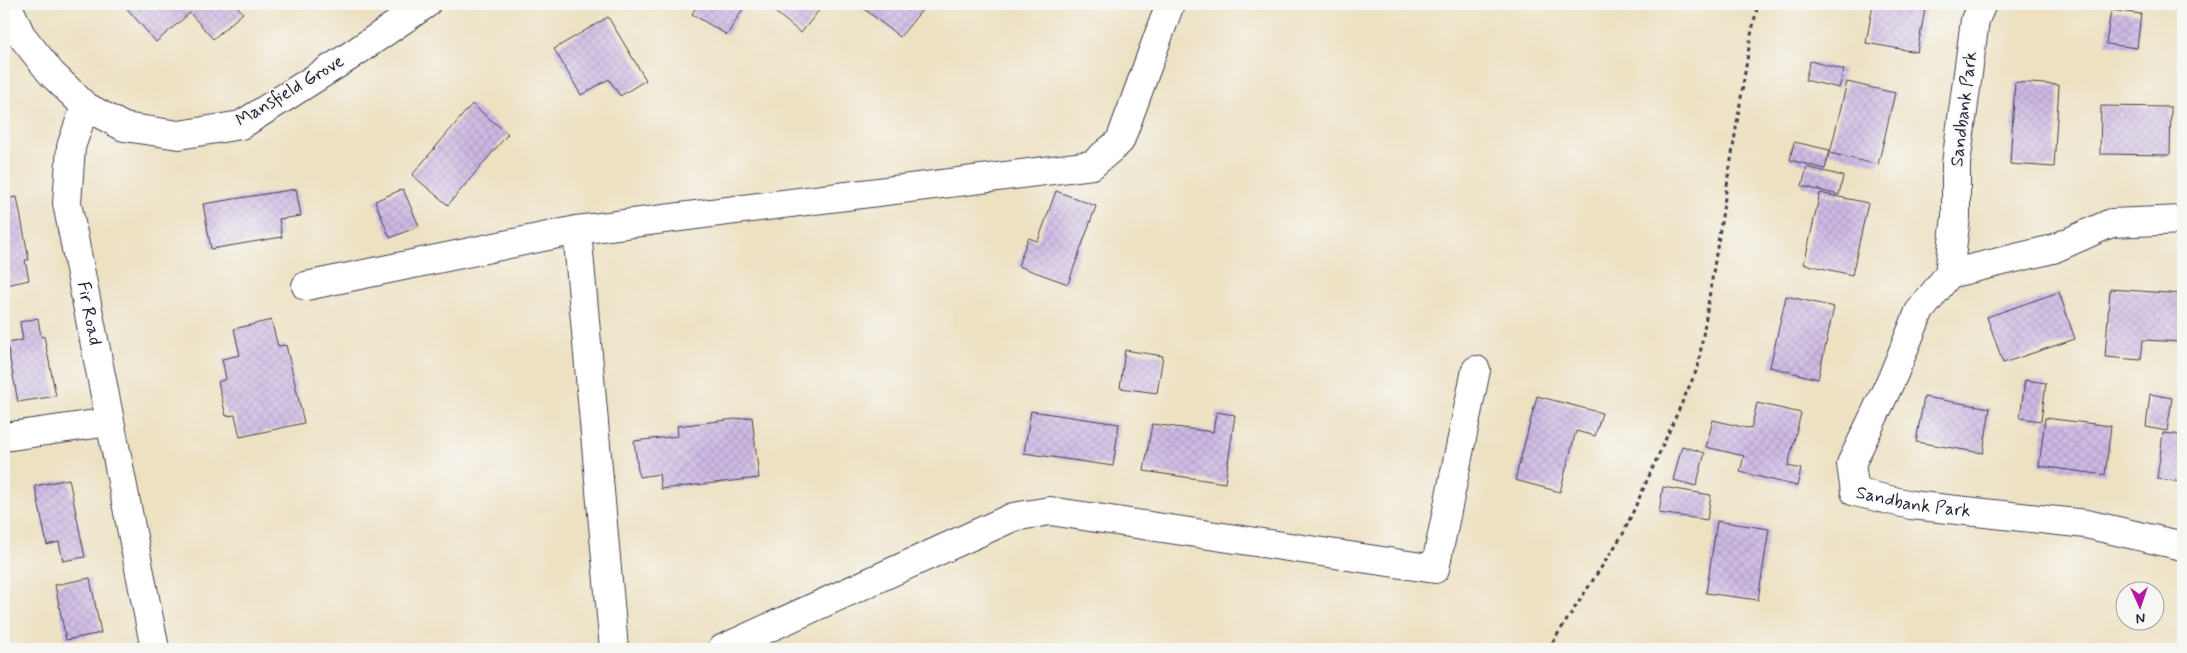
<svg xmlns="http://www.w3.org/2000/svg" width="2187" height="653" viewBox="0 0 2187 653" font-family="Mynerve,sans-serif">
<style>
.building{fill:url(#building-cross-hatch)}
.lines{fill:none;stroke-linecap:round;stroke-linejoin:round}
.minor-casing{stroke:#403f4f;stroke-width:30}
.path{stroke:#403f4f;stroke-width:3;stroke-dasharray:4 4;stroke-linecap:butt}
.minor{stroke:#fff;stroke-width:28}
.labels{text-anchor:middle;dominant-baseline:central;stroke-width:4;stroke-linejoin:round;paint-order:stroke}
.street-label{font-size:18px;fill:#22223b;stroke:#f6f6f2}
</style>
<defs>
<pattern id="building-cross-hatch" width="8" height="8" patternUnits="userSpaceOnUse" patternTransform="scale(1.25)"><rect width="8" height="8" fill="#cdb9e4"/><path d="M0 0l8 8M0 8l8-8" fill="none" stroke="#b09fc4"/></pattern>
</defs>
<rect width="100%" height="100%" fill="#f6f6f2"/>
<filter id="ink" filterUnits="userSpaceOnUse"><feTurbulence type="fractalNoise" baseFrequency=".02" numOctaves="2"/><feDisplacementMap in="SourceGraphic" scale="10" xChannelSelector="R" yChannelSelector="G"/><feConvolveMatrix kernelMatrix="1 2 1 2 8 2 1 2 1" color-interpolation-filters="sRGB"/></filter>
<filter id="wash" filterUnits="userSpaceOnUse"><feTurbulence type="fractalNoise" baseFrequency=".0096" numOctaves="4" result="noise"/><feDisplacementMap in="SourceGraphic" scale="20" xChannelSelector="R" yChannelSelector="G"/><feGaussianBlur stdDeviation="1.12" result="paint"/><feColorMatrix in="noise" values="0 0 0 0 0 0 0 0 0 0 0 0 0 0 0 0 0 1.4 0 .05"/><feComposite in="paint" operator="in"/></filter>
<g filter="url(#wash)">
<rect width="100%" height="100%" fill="#ede1c2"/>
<g id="blocks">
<!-- building -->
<g class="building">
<path d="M123,4H235L243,13L213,39L190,13L156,42Z"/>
<path d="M698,4H739L744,7L727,35L692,14Z"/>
<path d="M782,4H824L801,33L775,12Z"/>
<path d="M858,4H927L900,37Z"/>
<path d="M1873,4H1926L1917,52L1866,43Z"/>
<path d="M2111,10L2141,14L2137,48L2106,44Z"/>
<path d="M608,17L646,80L620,96L609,79L581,95L554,49Z"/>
<path d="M1810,61L1844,70L1839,88L1805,80Z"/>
<path d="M1847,82L1895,93L1878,165L1830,153Z"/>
<path d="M2015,82L2059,85L2054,167L2010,164Z"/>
<path d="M472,104L508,134L448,205L412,175Z"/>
<path d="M2101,106L2171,107L2170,155L2100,154Z"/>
<path d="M1794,142L1830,150L1825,169L1790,160Z"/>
<path d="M1807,167L1843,176L1839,195L1802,186Z"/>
<path d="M296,189L301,216L279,219L282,237L211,249L203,204Z"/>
<path d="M403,189L419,226L390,238L375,201Z"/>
<path d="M1056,191L1096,206L1068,284L1018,266L1028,238L1038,241Z"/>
<path d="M1820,193L1868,203L1852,275L1804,264Z"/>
<path d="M17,197L29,260H25L29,280L7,285L4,268V199Z"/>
<path d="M2110,289L2183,294V342L2143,340L2141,360L2105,357Z"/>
<path d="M2059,292L2075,339L2003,363L1987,317Z"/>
<path d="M1786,296L1834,307L1818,379L1770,367Z"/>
<path d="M38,318L41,337L44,336L56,396L18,402L7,343L23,340L20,322Z"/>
<path d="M271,320L278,346L286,345L304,423L240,437L235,415L226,416L218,382L226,379L222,359L240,355L234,329Z"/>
<path d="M1125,350L1163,356L1157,393L1120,388Z"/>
<path d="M2025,380L2046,383L2041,421L2020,418Z"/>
<path d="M2150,394L2172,398L2167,431L2146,427Z"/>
<path d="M1537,396L1602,413L1595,436L1576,431L1560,492L1515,480Z"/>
<path d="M1924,397L1990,408L1983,453L1916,442Z"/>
<path d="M1757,403L1801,413L1788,466L1801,469L1797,486L1740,472L1744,456L1706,447L1713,420L1751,429Z"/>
<path d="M1031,411L1119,424L1113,466L1024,453Z"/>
<path d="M1216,412L1235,415L1225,483L1144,471L1152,424L1213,432Z"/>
<path d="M752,417L759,478L661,489L659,474L639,477L634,441L678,436L677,426Z"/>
<path d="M2045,418L2111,426L2105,475L2039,466Z"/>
<path d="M2163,433L2183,435V482L2157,479Z"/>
<path d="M1682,446L1705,453L1696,486L1673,480Z"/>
<path d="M69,479L85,557L63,561L59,542L47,545L35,486Z"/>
<path d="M1663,487L1711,495L1707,520L1659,513Z"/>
<path d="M1717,521L1769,529L1758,600L1706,593Z"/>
<path d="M90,578L101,633L66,640L55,585Z"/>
</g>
</g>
</g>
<g filter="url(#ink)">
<use href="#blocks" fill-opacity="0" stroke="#403f4f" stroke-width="1"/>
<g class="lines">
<defs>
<g id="minor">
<path d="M7,4L21,35L51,73L85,106L124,127L179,135L241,125L347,58L426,4"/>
<path id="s1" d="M1982,4L1975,20L1956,164V217L1949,274L1919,312L1893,376L1851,464L1855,492L1911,505L2086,524L2183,546"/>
<path id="s2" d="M85,106L71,147L67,203L155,649"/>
<path d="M577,230L614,649"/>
<path d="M1949,274L2053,249L2111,223L2183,220"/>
<path d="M306,286L577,230L1092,165L1120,141L1170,4"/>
<path d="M4,437L110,422"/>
<path d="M722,649L1013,517L1050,511L1435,569L1476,370"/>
</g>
</defs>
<!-- minor casing -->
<use href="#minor" class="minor-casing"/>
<!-- path -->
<path class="path" d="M1548,649L1623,534L1698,367L1751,35L1758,4"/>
<!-- minor -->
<use href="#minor" class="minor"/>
</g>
</g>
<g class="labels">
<!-- street labels -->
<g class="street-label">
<text transform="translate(290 91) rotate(-31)">Mansfield Grove</text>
<text transform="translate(1964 109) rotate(-83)">Sandbank Park</text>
<text stroke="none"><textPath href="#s2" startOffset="212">Fir Road</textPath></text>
<text stroke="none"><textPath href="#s1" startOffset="576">Sandbank Park</textPath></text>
</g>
</g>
<!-- margin -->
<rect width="2187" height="653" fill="none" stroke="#f6f6f2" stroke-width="20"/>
<!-- north arrow -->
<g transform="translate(2140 606) rotate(177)"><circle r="24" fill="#f6f6f2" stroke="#a1a1a9"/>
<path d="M0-4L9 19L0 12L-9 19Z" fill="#b5179e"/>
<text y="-8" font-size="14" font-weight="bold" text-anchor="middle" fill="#22223b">N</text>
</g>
</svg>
